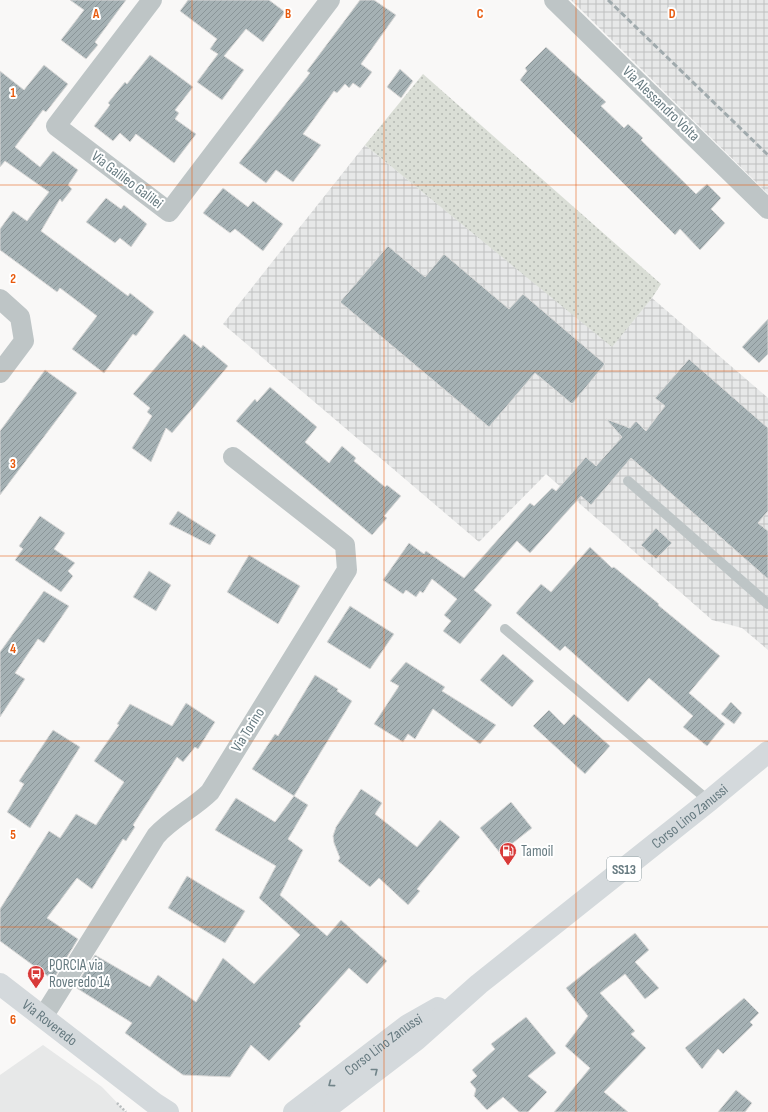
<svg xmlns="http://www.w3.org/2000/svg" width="768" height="1112" viewBox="0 0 768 1112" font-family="'Sofia Sans Condensed',sans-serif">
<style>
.built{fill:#e7e8e8}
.industrial{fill:url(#industrial-grid)}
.grass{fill:url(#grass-dots)}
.building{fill:url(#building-hatch);stroke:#dbdad9}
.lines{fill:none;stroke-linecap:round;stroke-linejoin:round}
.path{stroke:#b9bebf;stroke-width:2.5;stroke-dasharray:2 2;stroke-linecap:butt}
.lane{stroke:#bec5c6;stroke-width:10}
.street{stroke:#bec5c6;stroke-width:20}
.secondary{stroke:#d4d9dc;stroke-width:22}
.primary{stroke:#d4d9dc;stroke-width:22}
.rail{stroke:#a0aaad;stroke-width:3;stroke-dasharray:6 3;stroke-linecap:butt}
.oneway{stroke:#718489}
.grid{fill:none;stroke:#e8590c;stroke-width:1;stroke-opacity:0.55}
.labels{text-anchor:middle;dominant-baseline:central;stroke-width:4;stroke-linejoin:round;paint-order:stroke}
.shield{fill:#fff;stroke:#94a2a6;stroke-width:1}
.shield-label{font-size:14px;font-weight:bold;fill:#667a80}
.street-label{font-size:15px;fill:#667a80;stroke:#fff}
.poi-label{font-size:15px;fill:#667a80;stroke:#fff;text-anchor:start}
.grid-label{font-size:13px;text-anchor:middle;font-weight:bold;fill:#e8590c;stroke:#fff;stroke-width:4;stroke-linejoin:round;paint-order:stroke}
</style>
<defs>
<pattern id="industrial-grid" width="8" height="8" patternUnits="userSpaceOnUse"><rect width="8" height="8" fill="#e7e8e8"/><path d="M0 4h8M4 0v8" fill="none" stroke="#bfc1c1"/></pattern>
<pattern id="grass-dots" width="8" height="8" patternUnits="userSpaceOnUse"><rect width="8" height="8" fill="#daded6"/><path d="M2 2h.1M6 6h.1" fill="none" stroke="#b5b9b3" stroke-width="1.8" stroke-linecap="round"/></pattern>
<pattern id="building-hatch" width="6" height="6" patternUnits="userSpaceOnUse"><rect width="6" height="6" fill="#a5b1b4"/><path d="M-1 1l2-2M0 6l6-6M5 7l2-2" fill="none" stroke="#8a9598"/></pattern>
</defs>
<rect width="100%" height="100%" fill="#f9f8f7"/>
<!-- built -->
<path class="built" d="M43,1045L102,1087L126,1112H0V1075Z"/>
<!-- industrial -->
<g class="industrial">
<path d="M571,0H768V194Z"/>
<path d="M365,145L612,346L652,298L768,398V650L742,628L712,620L546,474L479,542L223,324Z"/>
</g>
<!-- grass -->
<path class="grass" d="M423,74L661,284L652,298L612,347L365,145Z"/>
<!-- building -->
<g class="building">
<path d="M70,0H126L95,42L98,45L86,59L61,40L84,10Z"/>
<path d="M188,0H269L285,12L263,42L246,29L224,56L244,70L222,100L197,82L218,54L210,49L217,39L180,11Z"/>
<path d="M360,0H374L396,15L361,64L372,72L360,88L353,83L349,88L345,84L337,93L334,91L303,134L321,145L293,182L276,170L266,183L239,163L310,73L307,71Z"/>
<path d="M546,47L606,102L601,106L624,128L628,124L643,138L641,140L696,194L707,184L721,198L711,209L725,223L700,250L680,229L675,235L520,80L527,71L525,68Z"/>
<path d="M150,55L193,87L175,110L179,113L175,119L196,134L174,163L136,134L130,142L120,133L113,141L94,126L110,105L108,103L125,82L127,84Z"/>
<path d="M44,65L68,84L46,112L43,110L15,147L40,167L53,151L78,170L68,185L72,189L62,202L60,199L41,231L128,296L130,293L154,312L136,336L133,334L104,373L72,349L97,316L60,288L57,292L0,250V229L13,211L27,221L49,192L5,161L0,167V71L24,90Z"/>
<path d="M400,69L413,81L401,98L387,87Z"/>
<path d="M223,188L248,207L253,201L283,224L263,251L235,229L230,233L203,213Z"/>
<path d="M106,198L121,209L124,205L147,224L131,247L120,238L115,243L86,222Z"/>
<path d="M388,246L425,277L444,254L509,309L523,294L605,364L572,404L535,373L489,427L340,302Z"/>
<path d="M768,319V354L759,363L742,347Z"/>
<path d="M184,334L201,348L203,345L228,366L172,433L166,428L151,462L132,448L152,416L147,412L150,408L133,394Z"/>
<path d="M689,359L768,428V511L758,523L768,531V579L631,458L591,505L581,496L530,553L517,541L474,590L492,605L460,644L443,631L451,621L444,615L457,599L432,579L423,593L420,591L416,597L406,590L403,594L383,580L409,543L424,554L426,551L464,578L530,503L534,506L552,488L556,491L586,457L596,466L622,437L606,419L630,428L636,421L646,431L665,406L655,398Z"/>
<path d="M45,370L77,393L0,495V431Z"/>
<path d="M270,387L317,427L305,442L329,463L342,446L356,458L354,461L385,487L387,485L401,496L384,516L387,518L372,535L236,421L255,399L257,402Z"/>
<path d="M178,511L216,535L210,545L169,524Z"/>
<path d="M40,516L65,533L54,549L75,563L68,571L73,576L61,592L15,560L23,549L19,546Z"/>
<path d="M656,528L672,543L656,559L641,545Z"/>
<path d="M590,547L612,568L614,567L659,604L658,605L720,656L689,693L725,724L707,746L683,727L693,716L649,678L628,702L565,646L560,651L516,613L541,584L551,592Z"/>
<path d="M249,555L300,586L278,624L227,592Z"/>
<path d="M149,571L171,585L156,611L133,597Z"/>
<path d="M44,591L69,606L44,643L38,639L15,673L25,679L0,717V652Z"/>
<path d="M350,606L394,634L370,669L327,642Z"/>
<path d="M503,654L534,681L512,707L480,680Z"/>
<path d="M406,662L445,687L442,691L496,725L480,744L433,709L415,739L408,734L403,742L374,724L399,686L390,681Z"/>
<path d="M315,675L338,689L337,691L352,701L294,796L252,769L275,734L278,736Z"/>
<path d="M731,702L742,713L734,724L721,714Z"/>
<path d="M186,703L215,722L198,749L195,747L183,762L177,757L133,825L135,827L126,841L123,839L92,889L77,878L47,918L78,939L53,980L0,941V909L49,831L60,838L76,814L96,825L124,782L94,761L119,725L117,724L130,704L172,726Z"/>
<path d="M549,710L564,725L574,714L610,746L585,774L533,726Z"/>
<path d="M53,730L80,747L30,828L7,812L24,784L19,781Z"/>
<path d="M361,789L382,803L375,814L417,847L440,820L460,837L417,889L420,891L408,905L379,878L370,887L338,861L340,858L334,843L333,836L336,827Z"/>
<path d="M294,796L308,805L288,839L303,850L280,895L327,936L341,920L387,961L367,984L349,968L299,1024L301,1026L269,1061L251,1045L230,1077L183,1075L125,1033L132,1023L75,987L95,955L150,987L158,975L196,1002L223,958L254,984L300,935L259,898L276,866L215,830L236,798L275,822Z"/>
<path d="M511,802L532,828L500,853L480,828Z"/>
<path d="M187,876L245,911L225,943L168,908Z"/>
<path d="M635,933L649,950L635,962L659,988L645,999L625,974L600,993L635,1031L631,1034L646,1048L604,1092L628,1112H554L590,1068L565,1046L588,1016L566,988Z"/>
<path d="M744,998L759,1013L750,1022L753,1025L723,1054L718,1049L702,1069L685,1048Z"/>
<path d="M526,1017L556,1053L528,1076L547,1092L528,1112H519L503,1097L487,1110L474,1096L476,1089L470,1082L477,1076L472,1070L495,1049L491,1044Z"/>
<path d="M736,1090L752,1103L745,1112H718Z"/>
</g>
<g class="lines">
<!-- path -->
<path class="path" d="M117,1103L126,1112"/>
<!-- lane -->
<g class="lane">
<path d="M628,481L768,604"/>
<path d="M505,629L709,801"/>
</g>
<!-- street -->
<g class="street">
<path d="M152,0L56,126L169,212L330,0"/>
<path d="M554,0L768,209"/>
<path d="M0,299L20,317L24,341L0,373"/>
<path d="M43,1017L156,836C172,818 194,808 210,792L347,570L345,545L233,457"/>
</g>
<!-- secondary -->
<path class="secondary" id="s1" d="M0,984L154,1103L168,1112"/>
<!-- primary -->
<g class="primary">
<path id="s2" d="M294,1112L408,1025L438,1008"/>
<path id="s3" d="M322,1112L416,1040L479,984L709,801L768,752"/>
</g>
<!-- rail -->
<path class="rail" d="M608,0L768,155"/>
</g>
<!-- one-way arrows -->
<defs><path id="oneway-chevron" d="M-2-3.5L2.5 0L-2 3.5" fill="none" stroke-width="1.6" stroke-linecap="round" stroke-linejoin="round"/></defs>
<g class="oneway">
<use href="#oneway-chevron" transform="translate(375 1071) rotate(-38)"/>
<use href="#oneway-chevron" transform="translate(331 1084) rotate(143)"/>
</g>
<!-- grid -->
<path class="grid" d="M192,0V1112M384,0V1112M576,0V1112M0,185H768M0,371H768M0,556H768M0,741H768M0,927H768"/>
<!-- icons -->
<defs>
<symbol id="fuel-pin" viewBox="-11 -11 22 30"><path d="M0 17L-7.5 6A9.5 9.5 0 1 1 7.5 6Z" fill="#d83938" stroke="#fff"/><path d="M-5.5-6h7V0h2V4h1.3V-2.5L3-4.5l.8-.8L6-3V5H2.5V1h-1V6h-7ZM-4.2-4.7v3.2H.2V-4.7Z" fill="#fff"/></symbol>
<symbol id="bus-pin" viewBox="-11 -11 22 30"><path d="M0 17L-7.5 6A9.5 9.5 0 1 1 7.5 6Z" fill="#d83938" stroke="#fff"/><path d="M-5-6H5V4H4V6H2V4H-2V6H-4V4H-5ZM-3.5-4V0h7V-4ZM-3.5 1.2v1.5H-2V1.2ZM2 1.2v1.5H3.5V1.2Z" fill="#fff"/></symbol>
</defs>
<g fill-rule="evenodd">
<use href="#fuel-pin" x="498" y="841" width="20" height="27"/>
<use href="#bus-pin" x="26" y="964" width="20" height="27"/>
</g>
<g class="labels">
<!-- shield labels -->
<rect class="shield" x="607" y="857" width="34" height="24" rx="3"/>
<g class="shield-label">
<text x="624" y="869">SS13</text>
</g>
<!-- street labels -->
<g class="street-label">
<text transform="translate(661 104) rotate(44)">Via Alessandro Volta</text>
<text transform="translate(127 180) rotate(37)">Via Galileo Galilei</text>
<text transform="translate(248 730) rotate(-58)">Via Torino</text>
<text stroke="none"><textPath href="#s3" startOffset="472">Corso Lino Zanussi</textPath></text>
<text stroke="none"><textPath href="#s1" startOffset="63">Via Roveredo</textPath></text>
<text stroke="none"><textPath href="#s2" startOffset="112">Corso Lino Zanussi</textPath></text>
</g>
<!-- poi labels -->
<g class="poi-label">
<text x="521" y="851">Tamoil</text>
<text x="49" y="965">PORCIA via<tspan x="49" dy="17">Roveredo 14</tspan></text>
</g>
</g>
<g class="grid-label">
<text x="96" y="18">A</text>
<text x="288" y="18">B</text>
<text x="480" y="18">C</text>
<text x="672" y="18">D</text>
<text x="13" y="97">1</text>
<text x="13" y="283">2</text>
<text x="13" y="468">3</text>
<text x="13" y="653">4</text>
<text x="13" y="839">5</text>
<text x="13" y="1024">6</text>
</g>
</svg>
